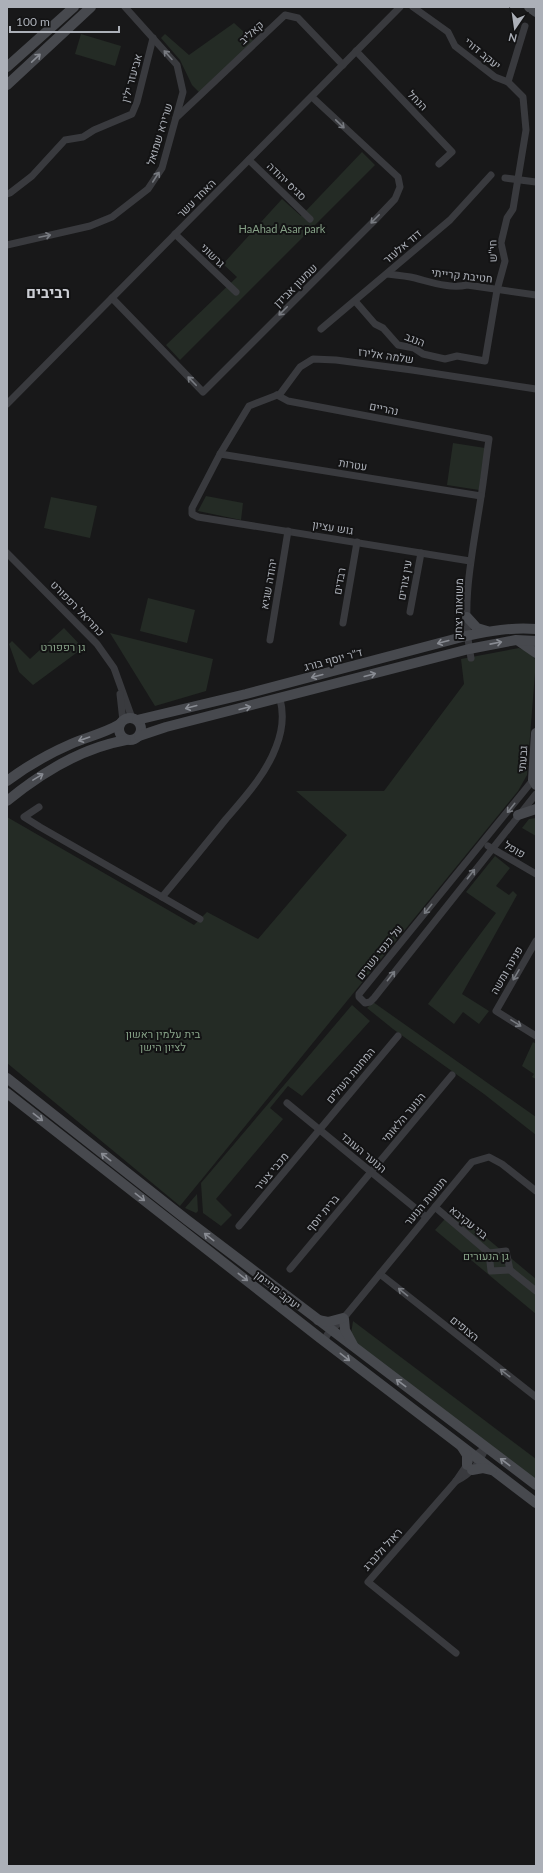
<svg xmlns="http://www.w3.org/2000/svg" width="543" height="1873" viewBox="0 0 543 1873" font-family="Lato,Heebo,sans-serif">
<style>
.green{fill:#242b25}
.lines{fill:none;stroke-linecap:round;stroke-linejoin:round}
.street{stroke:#393a3e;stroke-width:7}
.secondary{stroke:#47494e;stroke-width:10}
.oneway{stroke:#787b81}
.oneway2{stroke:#898c93}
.labels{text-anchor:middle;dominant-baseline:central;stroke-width:4;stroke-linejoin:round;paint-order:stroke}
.street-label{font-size:11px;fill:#acb0b8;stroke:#131314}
.park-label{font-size:11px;fill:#85a086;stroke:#131314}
.district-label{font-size:15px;font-weight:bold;fill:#ccced4;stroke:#131314}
</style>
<rect width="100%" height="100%" fill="#181819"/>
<!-- green -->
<g class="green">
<path d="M234,23L255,42L201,94L192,85L180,60L161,38L165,34L189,55Z"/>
<path d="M81,34L121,46L115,66L75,54Z"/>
<path d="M362,152L375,165L180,360L166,345L237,277L223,264L282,199L301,216Z"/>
<path d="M453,443L485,448L479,490L447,485Z"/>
<path d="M206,496L243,503L241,520L198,511Z"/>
<path d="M51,497L97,506L90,538L44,528Z"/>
<path d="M148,598L195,610L187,643L140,631Z"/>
<path d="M64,628L83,648L33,685L19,672L9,644L12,641L30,659Z"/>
<path d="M110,633L213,659L206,691L155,706Z"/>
<path d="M519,648L529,652L536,660L527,775L518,791L180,1206L7,1063V817L194,925L207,912L258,939L347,835L296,791H384L464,684L461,659Z"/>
<path d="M536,818V836L522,828L529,819Z"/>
<path d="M495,856L510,868L496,886L509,895L513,891L517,895L462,994L489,1011L479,1024L463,1012L454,1024L428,1004L496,913L466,892Z"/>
<path d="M373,1002L536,1117V1135L484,1094L393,1029L367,1008Z"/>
<path d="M352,1005L370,1021L302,1096L288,1086L270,1108L283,1119L216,1199L232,1215L221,1226L203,1213L201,1183Z"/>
<path d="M533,1042L536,1044V1079L532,1077L534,1074L522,1066Z"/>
<path d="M197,1194L198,1211L196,1213L185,1208Z"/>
<path d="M453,1210L536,1279V1314L435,1230Z"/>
<path d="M353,1321L536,1459V1485L361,1353L351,1334Z"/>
</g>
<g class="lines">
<!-- street -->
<g class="street">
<path d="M356,51L452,152L439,164"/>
<path d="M508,82L525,26"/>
<path d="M176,118L285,15L298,18L343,65"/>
<path d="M249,160L310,219"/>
<path d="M505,178L536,182"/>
<path d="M7,194L10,193L32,176L65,140L83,137L94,130L132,114L137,102L153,38"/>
<path d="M175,234L236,292"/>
<path d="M7,245L90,226L112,217L148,189L162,168L183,92L177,65L125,7"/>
<path d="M387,274C396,275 406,276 415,278C431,282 450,289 467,285L536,295"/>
<path d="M112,298L203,392L375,220L395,199L400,187L398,177L312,97"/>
<path d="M355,301L375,324L383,328L398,345L414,348L423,354L445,359L457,356L485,361L497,290L505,261L501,243L507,218L513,209L526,130L523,97L508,82L495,77L455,46L448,32L413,7"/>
<path d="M321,329L450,220L491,175"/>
<path d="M277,395L288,401L489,439C486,459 484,478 481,497C473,550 460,605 471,658"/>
<path d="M7,404L400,7"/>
<path d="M220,454L481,496"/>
<path d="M7,553L97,644L114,668L132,718"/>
<path d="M470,561L198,517L192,514V508L220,454L249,406L280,394L300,367L313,359L336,360L412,370L536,389"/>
<path d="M410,612L421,553"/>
<path d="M343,623L357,542"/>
<path d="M270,640L288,531"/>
<path d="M120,694L123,721"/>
<path d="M536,780H533L359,994V997L365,1003L370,1002L374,998L536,794"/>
<path d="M39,807L24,817L40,827L162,897C184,871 205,845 226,819C245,797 266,774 276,747C282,732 284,714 280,699"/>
<path d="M488,846L536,874"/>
<path d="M162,897L200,919"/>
<path d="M536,941L496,1011L536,1036"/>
<path d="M287,1103L426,1217"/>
<path d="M435,1207L489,1253L506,1251L510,1270L536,1291"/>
<path d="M239,1226L398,1036"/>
<path d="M489,1253L491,1271L510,1270"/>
<path d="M290,1269L452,1075"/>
<path d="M380,1274L536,1397"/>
<path d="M325,1341L327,1335L347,1314L472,1162L489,1157L502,1164L536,1191"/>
<path d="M456,1481C471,1474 480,1463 486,1447"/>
<path d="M456,1653L368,1582L456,1481L471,1459L486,1447"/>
</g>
<!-- secondary -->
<g class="secondary">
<path d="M529,7L536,12"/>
<path d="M7,67L74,7"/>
<path d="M7,85L91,7"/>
<path d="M467,617L477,628L487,631"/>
<path d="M520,642L536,653"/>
<circle cx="130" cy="729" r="11"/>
<path d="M137,720L246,694L466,636C490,631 512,627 536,629"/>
<path d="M536,733L533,780L536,785"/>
<path d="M139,736L166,727L469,649L516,640L536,641"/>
<path d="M7,781C27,766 48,754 71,744C87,737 105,733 120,724"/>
<path d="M7,801C41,773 82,748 126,740"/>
<path d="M518,815L536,809"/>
<path d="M7,1078L187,1220L536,1485"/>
<path d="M7,1093L320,1338L536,1503"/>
<path d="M344,1319L345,1330L353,1345"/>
<path d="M318,1320L328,1322L343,1318"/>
<path d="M462,1447L467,1455V1465"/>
<path d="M472,1470L483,1468L492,1470"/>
</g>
</g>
<!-- one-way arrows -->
<defs><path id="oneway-shaft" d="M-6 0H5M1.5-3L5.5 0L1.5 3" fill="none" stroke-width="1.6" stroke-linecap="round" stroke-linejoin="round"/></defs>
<g class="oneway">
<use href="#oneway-shaft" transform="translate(168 55) rotate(-132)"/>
<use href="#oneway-shaft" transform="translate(340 124) rotate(44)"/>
<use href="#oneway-shaft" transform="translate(156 177) rotate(-57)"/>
<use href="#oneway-shaft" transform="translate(375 219) rotate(135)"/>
<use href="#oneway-shaft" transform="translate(45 236) rotate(-12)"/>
<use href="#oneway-shaft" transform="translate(283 311) rotate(135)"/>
<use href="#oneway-shaft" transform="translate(192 381) rotate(-134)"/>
<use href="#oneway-shaft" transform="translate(511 808) rotate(129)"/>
<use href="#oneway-shaft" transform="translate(471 874) rotate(-52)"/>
<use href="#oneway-shaft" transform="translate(428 909) rotate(129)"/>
<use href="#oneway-shaft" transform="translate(516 975) rotate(120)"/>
<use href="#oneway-shaft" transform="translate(391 976) rotate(-52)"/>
<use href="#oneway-shaft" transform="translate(516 1023) rotate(32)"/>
<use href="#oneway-shaft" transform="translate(403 1292) rotate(-141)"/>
<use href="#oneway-shaft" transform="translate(505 1373) rotate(-142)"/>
</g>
<g class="oneway2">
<use href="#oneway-shaft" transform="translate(36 58) rotate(-43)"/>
<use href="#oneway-shaft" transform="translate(443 642) rotate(165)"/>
<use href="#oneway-shaft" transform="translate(496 643) rotate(-11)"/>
<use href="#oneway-shaft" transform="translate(370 675) rotate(-15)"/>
<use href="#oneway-shaft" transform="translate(317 676) rotate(165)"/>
<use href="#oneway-shaft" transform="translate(191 707) rotate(165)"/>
<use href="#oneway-shaft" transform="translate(245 708) rotate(-14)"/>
<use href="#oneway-shaft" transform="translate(84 739) rotate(161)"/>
<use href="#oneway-shaft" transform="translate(38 777) rotate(-31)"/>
<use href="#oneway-shaft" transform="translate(38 1117) rotate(38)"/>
<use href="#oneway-shaft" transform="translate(106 1157) rotate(-142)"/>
<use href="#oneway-shaft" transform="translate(140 1197) rotate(38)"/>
<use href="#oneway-shaft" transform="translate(209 1237) rotate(-142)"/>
<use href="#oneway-shaft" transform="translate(243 1277) rotate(38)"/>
<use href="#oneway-shaft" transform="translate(345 1357) rotate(38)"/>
<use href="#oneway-shaft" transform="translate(401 1383) rotate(-143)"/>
<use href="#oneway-shaft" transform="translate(505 1462) rotate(-143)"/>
</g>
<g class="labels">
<!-- street labels -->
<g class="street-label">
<text transform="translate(251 32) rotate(-43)">קאליב</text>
<text transform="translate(483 53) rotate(39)">יעקב דורי</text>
<text transform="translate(131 78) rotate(-74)">אביעזר ילין</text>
<text transform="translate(418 100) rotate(46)">הנחל</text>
<text transform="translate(159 134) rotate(-73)">שרירא שמואל</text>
<text transform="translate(287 181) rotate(44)">סגיס יהודה</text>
<text transform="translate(196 198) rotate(-45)">האחד עשר</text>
<text transform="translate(402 246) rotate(-40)">דוד אלעזר</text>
<text transform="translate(492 251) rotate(-91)">חי"ש</text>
<text transform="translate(213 255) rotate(44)">גרשוני</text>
<text transform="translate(462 275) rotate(6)">חטיבת קרייתי</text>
<text transform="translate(295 285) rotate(-45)">שמעון אבידן</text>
<text transform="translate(415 339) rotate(21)">הנגב</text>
<text transform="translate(386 355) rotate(8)">שלמה אלירז</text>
<text transform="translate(384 408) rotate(11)">נהריים</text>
<text transform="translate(353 464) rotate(9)">עטרות</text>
<text transform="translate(333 527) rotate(9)">גוש עציון</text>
<text transform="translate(404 580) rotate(-80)">עין צורים</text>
<text transform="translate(339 581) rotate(-80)">רבדים</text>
<text transform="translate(268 584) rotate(-80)">יהודה שגיא</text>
<text transform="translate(78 608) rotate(46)">כתריאל רפפורט</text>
<text transform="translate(458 609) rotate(-89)">משואות יצחק</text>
<text transform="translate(333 659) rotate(-15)">ד"ר יוסף בורג</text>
<text transform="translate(522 759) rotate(-86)">גבעתי</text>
<text transform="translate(515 849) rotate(30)">פופל</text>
<text transform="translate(379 952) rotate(-51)">על כנפי נשרים</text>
<text transform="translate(506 970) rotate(-60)">פנינה ומשה</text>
<text transform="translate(350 1075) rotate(-50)">המחנות העולים</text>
<text transform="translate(403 1117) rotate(-50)">הנוער הלאומי</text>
<text transform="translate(364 1152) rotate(40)">הנוער העובד</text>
<text transform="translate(271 1171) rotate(-50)">מכבי צעיר</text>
<text transform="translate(425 1201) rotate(-50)">תנועות הנוער</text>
<text transform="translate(322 1213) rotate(-50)">ברית יוסף</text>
<text transform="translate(469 1222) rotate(39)">בני עקיבא</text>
<text transform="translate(278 1290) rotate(38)">יעקב פריימן</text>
<text transform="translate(465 1328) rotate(39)">הצופים</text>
<text transform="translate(382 1549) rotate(-48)">ראול ולנברג</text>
</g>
<!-- park labels -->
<g class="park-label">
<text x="282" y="228">HaAhad Asar park</text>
<text x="63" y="646">גן רפפורט</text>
<text x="163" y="1033">בית עלמין ראשון<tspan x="163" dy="13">לציון הישן</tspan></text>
<text x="486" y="1255">גן הנעורים</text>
</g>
<!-- district labels -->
<g class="district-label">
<text x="48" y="292">רביבים</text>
</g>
</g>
<!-- border -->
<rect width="543" height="1873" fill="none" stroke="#acb0b8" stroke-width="16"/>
<!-- north arrow -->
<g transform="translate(515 28) rotate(193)" stroke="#131314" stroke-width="3" paint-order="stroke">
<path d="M0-3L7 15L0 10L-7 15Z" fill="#acb0b8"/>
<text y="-6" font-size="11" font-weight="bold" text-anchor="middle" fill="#acb0b8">N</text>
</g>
<!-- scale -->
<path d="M10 26v6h109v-6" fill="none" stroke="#acb0b8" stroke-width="2"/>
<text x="16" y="26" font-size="12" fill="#acb0b8" stroke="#131314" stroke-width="3" paint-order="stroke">100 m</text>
</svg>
